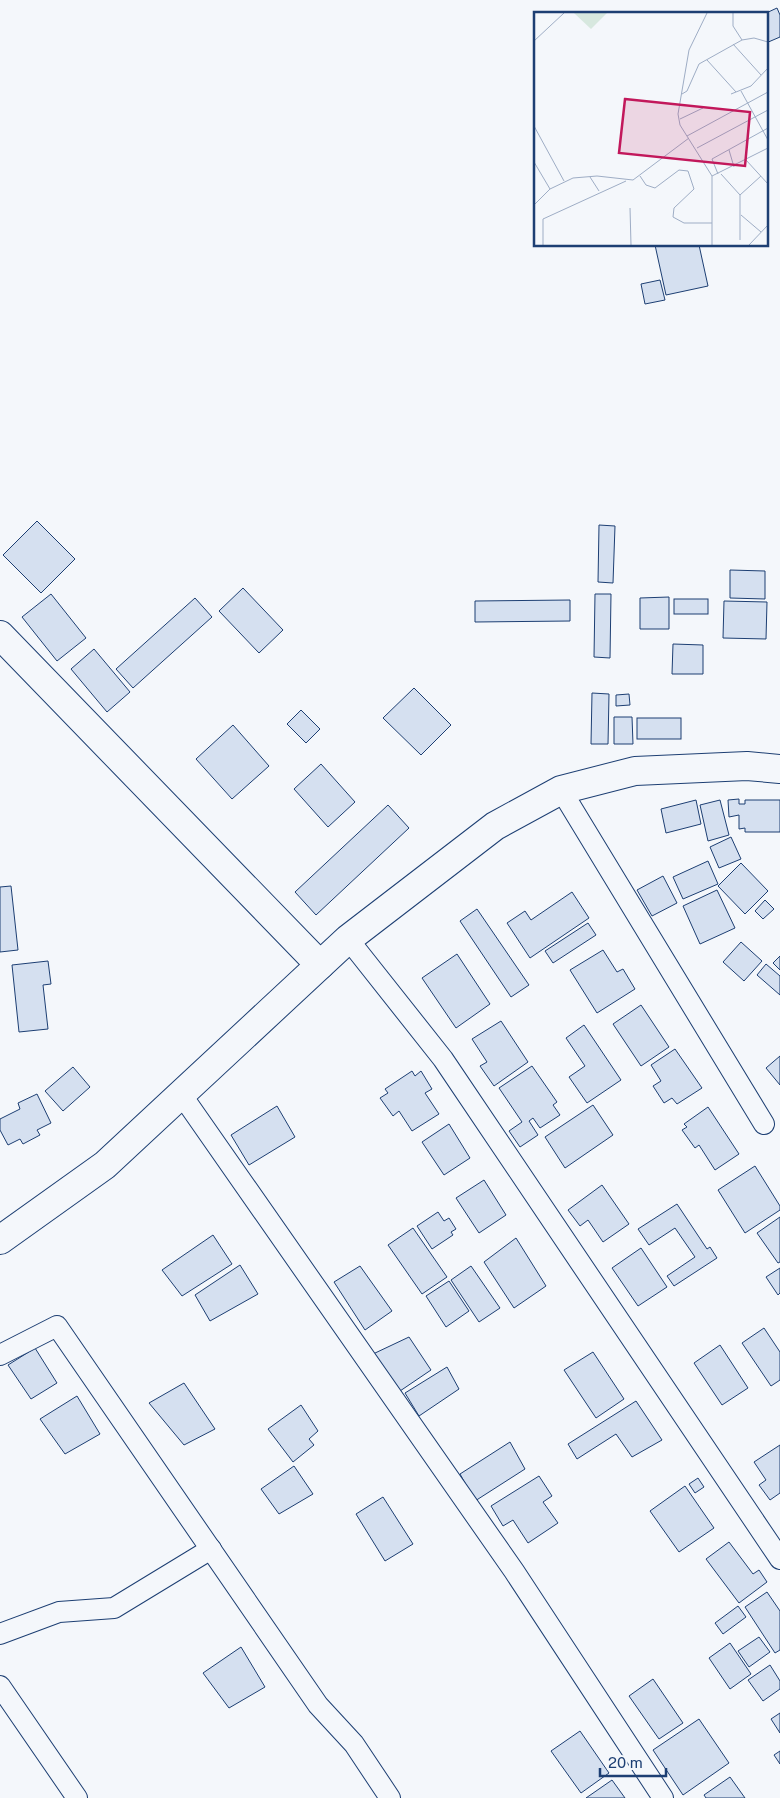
<svg xmlns="http://www.w3.org/2000/svg" width="780" height="1798" viewBox="0 0 780 1798" font-family="'Public Sans',sans-serif">
<style>
.building{fill:#d5e0f0;stroke:#1d3f73}
.lines{fill:none;stroke-linecap:round;stroke-linejoin:round}
.street-casing{stroke:#1d3f73;stroke-width:22}
.secondary-casing{stroke:#1d3f73;stroke-width:30}
.street{stroke:#f4f7fb;stroke-width:20}
.secondary{stroke:#f4f7fb;stroke-width:28}
.inset-road{fill:none;stroke:#9eadc5;stroke-width:1}
.view{fill:#c2185b;fill-opacity:0.15;stroke:#c2185b;stroke-width:2.5}
.inset-edge{fill:none;stroke:#1d3f73;stroke-width:2.5}
</style>
<rect width="100%" height="100%" fill="#f4f7fb"/>
<!-- building -->
<g class="building">
<path d="M777,8L780,15V37L766,43V14H764Z"/>
<path d="M655,245H699L708,286L666,295Z"/>
<path d="M660,280L665,300L645,304L641,284Z"/>
<path d="M37,521L75,559L41,593L3,555Z"/>
<path d="M599,525L615,526L613,583L598,582Z"/>
<path d="M730,570L765,571V599L730,598Z"/>
<path d="M243,588L283,630L259,653L219,611Z"/>
<path d="M51,594L86,638L57,661L22,617Z"/>
<path d="M595,594H611L610,658L594,657Z"/>
<path d="M669,597V629H640V598Z"/>
<path d="M195,598L212,617L133,688L116,669Z"/>
<rect x="674" y="599" width="34" height="15"/>
<path d="M570,600V621L475,622V601Z"/>
<path d="M724,601L767,602L766,639L723,638Z"/>
<path d="M673,644L703,645V674H672Z"/>
<path d="M94,649L130,692L107,712L71,669Z"/>
<path d="M414,688L451,725L421,755L383,718Z"/>
<path d="M592,693L609,694L608,744H591Z"/>
<path d="M629,694L630,705L616,706V695Z"/>
<path d="M301,710L320,729L306,743L287,724Z"/>
<path d="M614,717H632L633,744H614Z"/>
<rect x="637" y="718" width="44" height="21"/>
<path d="M233,725L269,766L232,799L196,759Z"/>
<path d="M321,764L355,802L328,827L294,789Z"/>
<path d="M739,799V804H745V800H780V832H745V828L739,829V815L729,817L728,800Z"/>
<path d="M696,800L701,824L666,833L661,809Z"/>
<path d="M720,800L729,835L708,841L700,805Z"/>
<path d="M388,805L409,828L316,915L295,892Z"/>
<path d="M731,837L741,859L719,868L710,847Z"/>
<path d="M708,861L718,884L683,899L673,877Z"/>
<path d="M741,863L768,891L745,914L718,886Z"/>
<path d="M663,876L677,903L652,916L637,890Z"/>
<path d="M11,886L18,950L0,952V887Z"/>
<path d="M717,890L735,928L700,944L683,906Z"/>
<path d="M572,892L589,918L530,958L507,923L525,911L531,920Z"/>
<path d="M765,900L774,909L763,919L755,911Z"/>
<path d="M477,909L529,985L511,997L460,921Z"/>
<path d="M588,923L596,935L553,963L545,951Z"/>
<path d="M741,942L762,961L744,981L723,962Z"/>
<path d="M603,950L617,972L623,969L635,989L597,1013L570,970Z"/>
<path d="M457,954L490,1004L456,1028L422,978Z"/>
<path d="M780,956V970L773,963Z"/>
<path d="M48,961L51,984L43,985L48,1029L19,1032L12,965Z"/>
<path d="M766,964L780,976V995L757,975Z"/>
<path d="M641,1005L669,1047L641,1066L613,1024Z"/>
<path d="M501,1021L528,1062L494,1086L480,1066L487,1062L472,1039Z"/>
<path d="M584,1025L621,1080L587,1103L569,1077L585,1066L566,1038Z"/>
<path d="M675,1049L702,1088L677,1104L672,1098L664,1103L653,1086L661,1081L651,1065Z"/>
<path d="M780,1056V1085L766,1068Z"/>
<path d="M532,1066L557,1102L553,1105L560,1115L540,1128L533,1118L529,1121L538,1135L520,1147L509,1131L522,1122L499,1088Z"/>
<path d="M73,1067L90,1087L63,1111L45,1091Z"/>
<path d="M412,1071L415,1076L421,1071L432,1089L425,1093L439,1114L412,1131L399,1111L393,1116L380,1098L388,1093L385,1089Z"/>
<path d="M37,1094L51,1123L37,1130L40,1135L23,1144L20,1139L8,1145L0,1130V1119L20,1109L18,1103Z"/>
<path d="M593,1105L613,1135L565,1168L545,1137Z"/>
<path d="M277,1106L295,1137L249,1165L231,1135Z"/>
<path d="M708,1107L739,1154L715,1170L699,1145L695,1148L682,1130L687,1127L684,1124Z"/>
<path d="M449,1124L470,1158L444,1175L422,1142Z"/>
<path d="M755,1166L780,1206V1210L745,1233L718,1190Z"/>
<path d="M484,1180L506,1215L479,1233L456,1198Z"/>
<path d="M602,1185L629,1224L603,1242L588,1220L580,1226L568,1210Z"/>
<path d="M677,1204L707,1249L710,1247L717,1258L674,1286L667,1276L695,1257L675,1228L649,1245L638,1229Z"/>
<path d="M438,1212L444,1221L449,1218L456,1229L451,1232L453,1235L432,1249L417,1226Z"/>
<path d="M780,1217V1262L778,1263L757,1233Z"/>
<path d="M413,1228L447,1277L422,1294L388,1245Z"/>
<path d="M213,1235L232,1264L182,1296L162,1270Z"/>
<path d="M516,1238L546,1286L514,1308L484,1262Z"/>
<path d="M641,1248L667,1287L638,1306L612,1268Z"/>
<path d="M240,1265L258,1294L210,1321L195,1295Z"/>
<path d="M360,1266L392,1311L365,1330L334,1282Z"/>
<path d="M471,1266L500,1308L479,1322L451,1280Z"/>
<path d="M780,1268V1293L778,1295L766,1277Z"/>
<path d="M449,1281L469,1311L446,1327L426,1296Z"/>
<path d="M764,1328L780,1352V1380L771,1386L742,1343Z"/>
<path d="M409,1337L431,1370L400,1391L373,1354Z"/>
<path d="M720,1345L748,1388L722,1405L694,1363Z"/>
<path d="M35,1348L57,1383L31,1399L8,1365Z"/>
<path d="M593,1352L624,1399L596,1418L564,1370Z"/>
<path d="M447,1367L459,1389L419,1416L405,1393Z"/>
<path d="M184,1383L215,1429L184,1445L149,1403Z"/>
<path d="M77,1396L100,1434L65,1454L40,1419Z"/>
<path d="M636,1401L662,1440L632,1457L616,1434L577,1459L568,1444Z"/>
<path d="M301,1405L318,1431L309,1439L314,1445L293,1462L268,1429Z"/>
<path d="M510,1442L525,1469L475,1501L460,1474Z"/>
<path d="M780,1445V1493L770,1500L759,1485L766,1480L754,1462Z"/>
<path d="M294,1466L313,1494L279,1514L261,1489Z"/>
<path d="M539,1476L552,1496L543,1502L558,1523L528,1543L513,1520L503,1526L491,1506Z"/>
<path d="M698,1478L704,1487L695,1493L689,1484Z"/>
<path d="M685,1486L714,1528L679,1552L650,1511Z"/>
<path d="M383,1497L413,1544L385,1561L356,1514Z"/>
<path d="M729,1542L753,1574L759,1570L767,1582L739,1603L706,1559Z"/>
<path d="M767,1592L780,1611V1650L775,1653L745,1607Z"/>
<path d="M738,1606L746,1617L723,1634L715,1623Z"/>
<path d="M759,1637L770,1652L749,1667L738,1651Z"/>
<path d="M730,1643L751,1674L730,1689L709,1658Z"/>
<path d="M241,1647L265,1687L229,1708L203,1673Z"/>
<path d="M770,1665L780,1681V1689L763,1701L748,1680Z"/>
<path d="M653,1679L683,1723L659,1739L629,1696Z"/>
<path d="M780,1713V1733L771,1719Z"/>
<path d="M699,1719L729,1763L683,1795L653,1750Z"/>
<path d="M580,1731L609,1773L581,1793L551,1751Z"/>
<path d="M780,1751V1764L774,1755Z"/>
<path d="M730,1777L745,1798H706L704,1795Z"/>
<path d="M612,1780L625,1798H586Z"/>
</g>
<g class="lines">
<defs>
<g id="street">
<path d="M561,790L764,1124"/>
<path d="M348,939L443,1059L780,1559"/>
<path d="M181,1094L514,1571L663,1798"/>
<path d="M0,1355L57,1326L318,1705L354,1744L390,1798"/>
<path d="M0,1634L59,1612L114,1608L211,1549"/>
<path d="M0,1686L77,1798"/>
</g>
<g id="secondary">
<path d="M0,635L320,965"/>
<path d="M0,1240L105,1165L348,939L495,826L561,790L635,771L747,766L780,769"/>
</g>
</defs>
<!-- street casing -->
<use href="#street" class="street-casing"/>
<!-- secondary casing -->
<use href="#secondary" class="secondary-casing"/>
<!-- street -->
<use href="#street" class="street"/>
<!-- secondary -->
<use href="#secondary" class="secondary"/>
</g>
<!-- overview -->
<g transform="translate(534 12)">
<rect width="234" height="234" fill="#f4f7fb"/>
<path d="M40,1H73L57,17Z" fill="#d7e8df"/>
<path class="inset-road" d="M173,1L155,38L144,102L146,113L178,164V233M199,1V14L208,28M0,29L30,1M199,32L227,63M173,48L202,80M207,79L234,128M148,82L153,79L165,52L208,28L220,26L234,30M197,82L217,74L234,56M146,107L169,96M0,114L30,169M153,124L234,80M163,136L234,98M195,138L200,155M212,148L234,172M0,150L16,177M184,162L178,147L234,116M187,162L206,183V228M106,164L112,173L121,176L145,158L154,159L160,177L140,196L139,205L150,211H178M178,164L234,136M56,165L65,179M206,183L227,164M0,193L16,177L39,166L63,164L99,168L155,126M96,196L97,233M207,203L227,220M9,233V207L92,169M215,233L234,213"/>
<path class="view" d="M91,87L216,100L211,154L85,141Z"/>
<rect width="234" height="234" class="inset-edge"/>
</g>
<!-- scale -->
<path d="M600 1768v8h66v-8" fill="none" stroke="#1d3f73" stroke-width="2.5"/>
<text x="608" y="1768" font-size="15" fill="#1d3f73" stroke="#f4f7fb" stroke-width="4" paint-order="stroke">20 m</text>
</svg>
